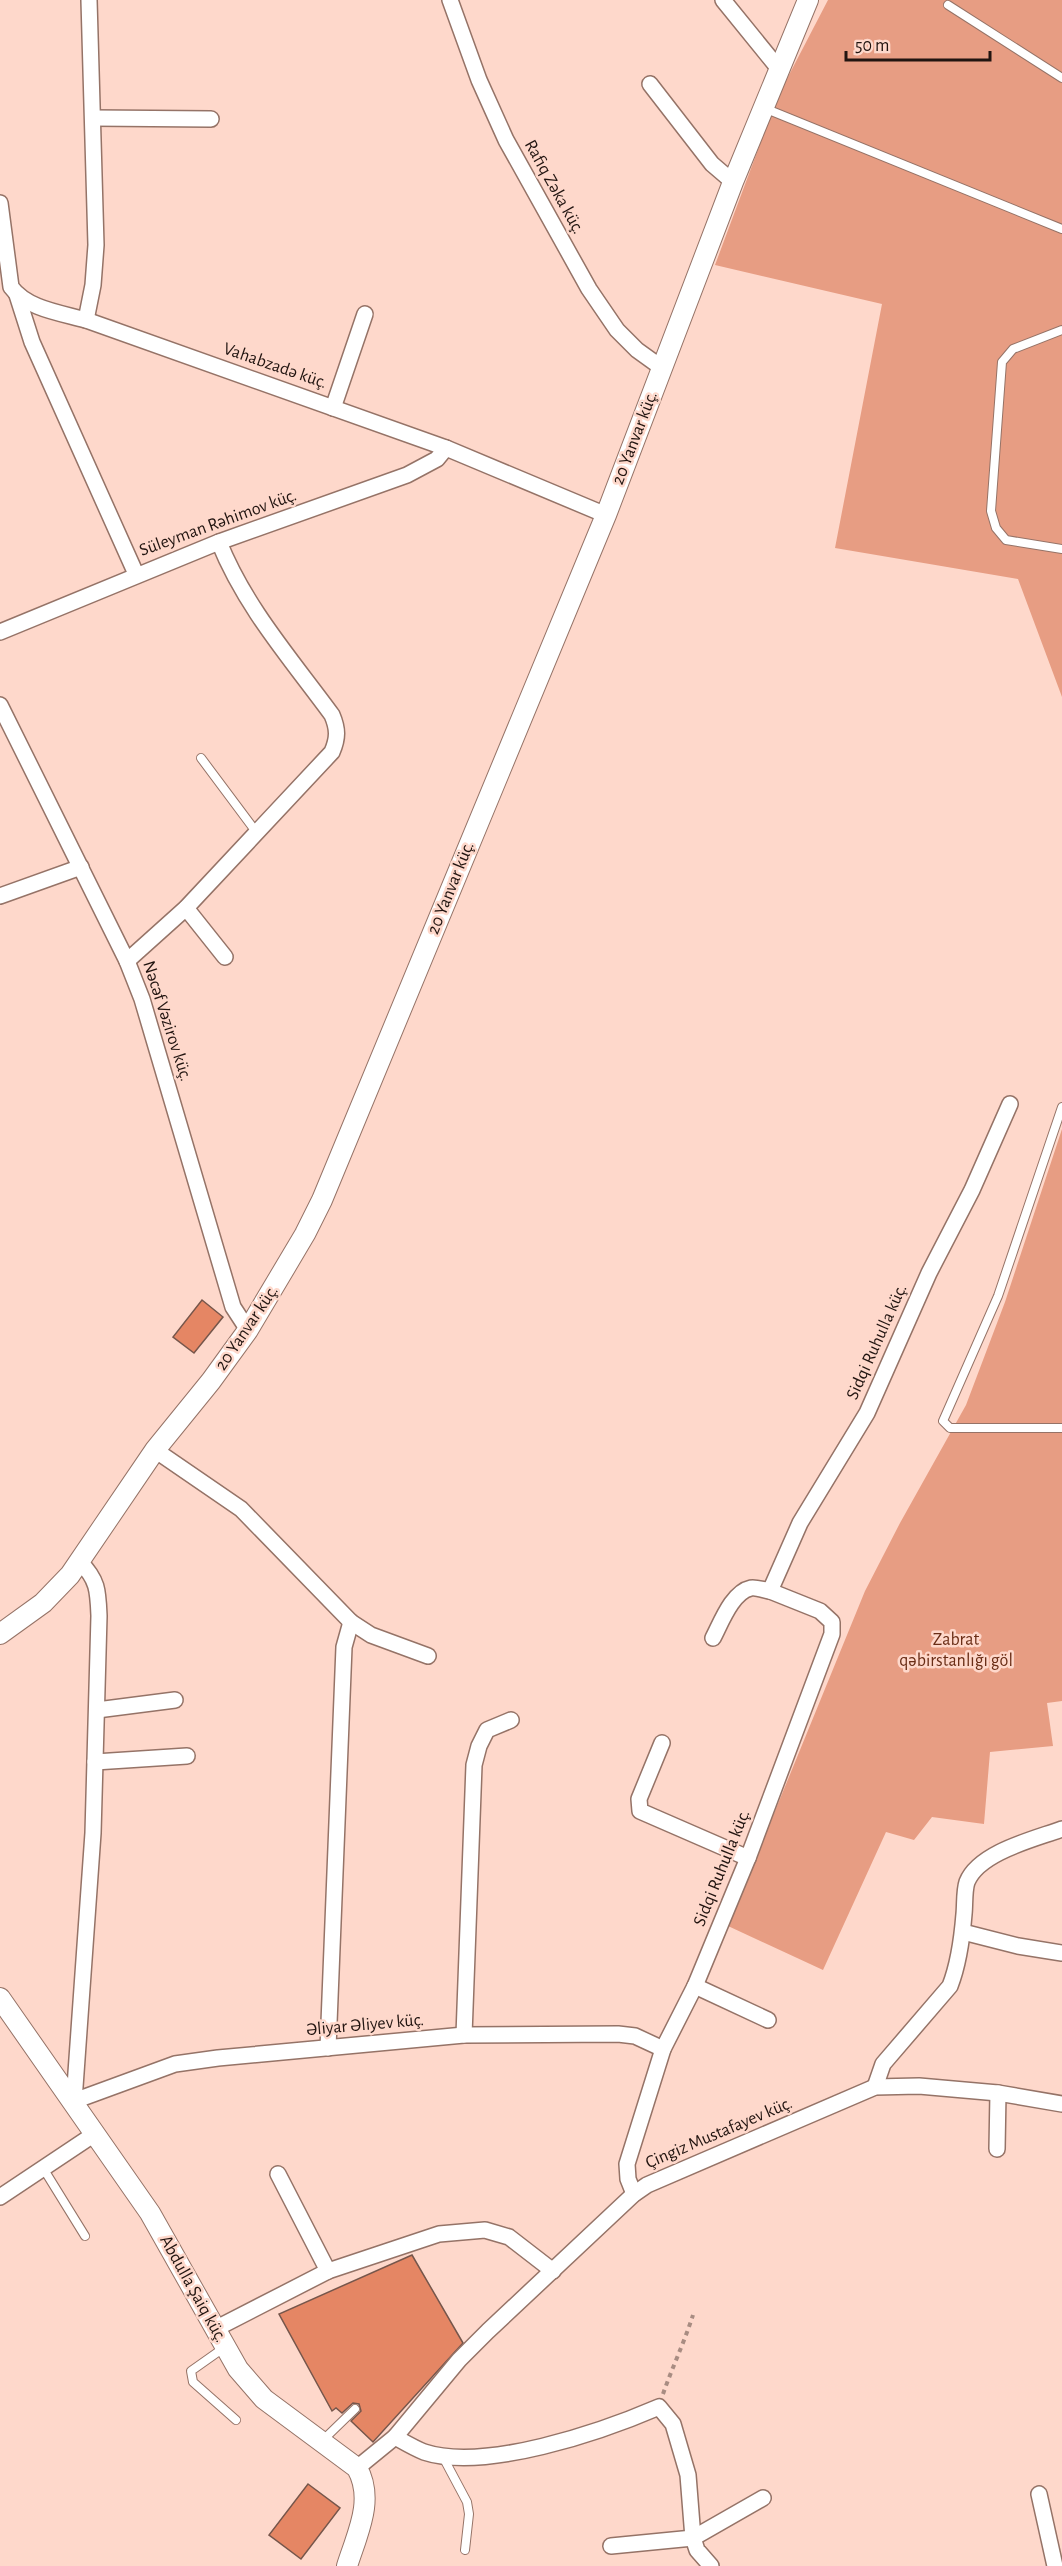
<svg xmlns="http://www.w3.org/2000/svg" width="1062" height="2566" viewBox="0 0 1062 2566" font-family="'Alegreya Sans',sans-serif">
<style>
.green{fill:#e79d83}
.building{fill:#e58664;stroke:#76564b;stroke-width:1.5}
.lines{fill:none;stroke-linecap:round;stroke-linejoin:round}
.service-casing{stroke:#957367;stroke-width:10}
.minor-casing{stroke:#957367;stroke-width:18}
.tertiary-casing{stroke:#957367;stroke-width:22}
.path{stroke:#a88c82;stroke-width:4;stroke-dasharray:4.5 4.5;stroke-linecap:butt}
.service{stroke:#fff;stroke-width:8}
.minor{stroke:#fff;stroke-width:15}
.tertiary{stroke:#fff;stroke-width:20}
.labels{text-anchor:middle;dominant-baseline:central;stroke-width:5;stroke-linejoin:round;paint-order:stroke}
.street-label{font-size:18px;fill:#211410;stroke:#fed8cb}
.park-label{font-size:18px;fill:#6a2d16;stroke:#fed8cb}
</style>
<rect width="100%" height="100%" fill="#fed8cb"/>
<!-- green -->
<g class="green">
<path d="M828,0H1062V697L1018,579L835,548L882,304L715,265L778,96Z"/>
<path d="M1062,1129V1701L1047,1703L1053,1746L990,1752L984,1824L932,1817L914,1840L886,1832L823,1970L728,1926L865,1591L900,1523L966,1405L1005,1302Z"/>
</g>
<!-- building -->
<g class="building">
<path d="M202,1300L223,1317L194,1353L173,1337Z"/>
<path d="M412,2255L463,2343L373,2442L351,2421L361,2411L359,2404L353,2403L342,2413L336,2408L332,2411L279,2314Z"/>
<path d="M308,2484L340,2508L301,2559L269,2535Z"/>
</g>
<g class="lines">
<defs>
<g id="service">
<path d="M948,5L1062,78"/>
<path d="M764,108L1062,229"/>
<path d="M1062,330L1013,349L1002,362L991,511L996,528L1006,540L1062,549"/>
<path d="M201,758L257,833"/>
<path d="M1062,1107L998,1296L943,1421L950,1428H1062"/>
<path d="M43,2168L85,2236"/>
<path d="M225,2347L191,2371L193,2382L236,2420"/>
<path d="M322,2441L355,2409"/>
<path d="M443,2457L467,2502L469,2514L465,2550"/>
</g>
<g id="minor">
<path d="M450,0L479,80L506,140L589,289L617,330L637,350L662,368"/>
<path d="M723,0L779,69"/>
<path d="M650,84L712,164L733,182"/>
<path d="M93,118L211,119"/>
<path d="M0,203L11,287C27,309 61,313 86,320L446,448L606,515"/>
<path d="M17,295L32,342L136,574"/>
<path d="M86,320L93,285L96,245L89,0"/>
<path d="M333,408L365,314"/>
<path d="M0,632L219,542L407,475L437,459L446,448"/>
<path d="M0,705L127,961L142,999L233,1307L248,1330"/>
<path d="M0,896L81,867"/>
<path d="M186,908L225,957"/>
<path d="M127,961L186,908L332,752C338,738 338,729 332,715C291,659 245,607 219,542"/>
<path d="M155,1450L241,1509L351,1622L371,1635L428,1656"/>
<path d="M80,1562C98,1580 98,1591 99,1616L93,1833L74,2101L175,2064L218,2058L464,2035L618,2034L635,2036L663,2049"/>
<path d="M713,1638C721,1623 732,1592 751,1588C756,1587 764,1590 770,1591"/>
<path d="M97,1710L175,1700"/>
<path d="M662,1743L639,1799L640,1811L748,1858"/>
<path d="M95,1762L187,1756"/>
<path d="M963,1932L1018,1946L1062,1953"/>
<path d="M695,1986L768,2020"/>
<path d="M464,2035L474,1765L479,1746L487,1730L511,1720"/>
<path d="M328,2048L344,1647L351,1622"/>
<path d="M875,2087L883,2064L950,1986C959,1963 962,1939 964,1914C965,1905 964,1891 967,1882C979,1852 1035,1839 1062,1829"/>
<path d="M997,2149L998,2093"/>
<path d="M278,2174L328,2271"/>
<path d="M634,2194L628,2179L627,2164L663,2049L695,1986L748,1858L832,1634V1622L820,1611L770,1591L800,1523L867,1413L929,1273L972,1190L1010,1104"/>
<path d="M0,2197L96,2133"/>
<path d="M215,2329L328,2271L439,2234L485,2230L509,2237L553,2271"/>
<path d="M395,2437C404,2442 414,2448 424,2452C485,2472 601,2432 659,2407L673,2424L688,2475L693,2538L697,2550L711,2566"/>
<path d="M357,2468L395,2437L459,2360L488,2331L634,2194L647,2185L875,2087L919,2086L998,2093L1062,2104"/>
<path d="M1039,2494L1055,2566"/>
<path d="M611,2546L693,2538L763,2498"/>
</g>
<g id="tertiary">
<path d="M0,1634L43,1603L70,1575L155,1450L211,1381L248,1330L305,1234L322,1200L606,515L733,182L808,0"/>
<path d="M0,1998L150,2213L238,2369L264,2399L357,2468C375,2500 357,2534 347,2566"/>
</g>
</defs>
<!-- service casing -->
<use href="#service" class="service-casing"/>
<!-- minor casing -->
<use href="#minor" class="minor-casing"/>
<!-- tertiary casing -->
<use href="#tertiary" class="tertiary-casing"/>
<!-- path -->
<path class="path" d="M663,2394C672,2368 684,2343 693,2315"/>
<!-- service -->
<use href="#service" class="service"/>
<!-- minor -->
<use href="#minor" class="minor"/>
<!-- tertiary -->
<use href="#tertiary" class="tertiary"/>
</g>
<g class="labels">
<!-- street labels -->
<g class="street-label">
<text transform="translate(554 187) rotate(61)">Rafiq Zəka küç.</text>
<text transform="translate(275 366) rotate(19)">Vahabzadə küç.</text>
<text transform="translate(635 438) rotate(-69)">20 Yanvar küç.</text>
<text transform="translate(218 523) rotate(-20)">Süleyman Rəhimov küç.</text>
<text transform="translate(451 888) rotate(-68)">20 Yanvar küç.</text>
<text transform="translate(167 1021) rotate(72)">Nəcəf Vəzirov küç.</text>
<text transform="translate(247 1328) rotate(-56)">20 Yanvar küç.</text>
<text transform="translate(877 1342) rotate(-66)">Sidqi Ruhulla küç.</text>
<text transform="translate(722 1868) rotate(-68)">Sidqi Ruhulla küç.</text>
<text transform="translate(365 2025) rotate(-5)">Əliyar Əliyev küç.</text>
<text transform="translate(719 2133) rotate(-23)">Çingiz Mustafayev küç.</text>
<text transform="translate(193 2289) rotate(61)">Abdulla Şaiq küç.</text>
</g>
<!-- park labels -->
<g class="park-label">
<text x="956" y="1640">Zabrat<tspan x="956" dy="21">qəbirstanlığı göl</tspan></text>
</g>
</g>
<!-- scale -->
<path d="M846 51v9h144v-9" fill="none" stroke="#211410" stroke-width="3"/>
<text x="855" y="51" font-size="18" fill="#211410" stroke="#fed8cb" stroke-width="4.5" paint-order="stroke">50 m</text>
</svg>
